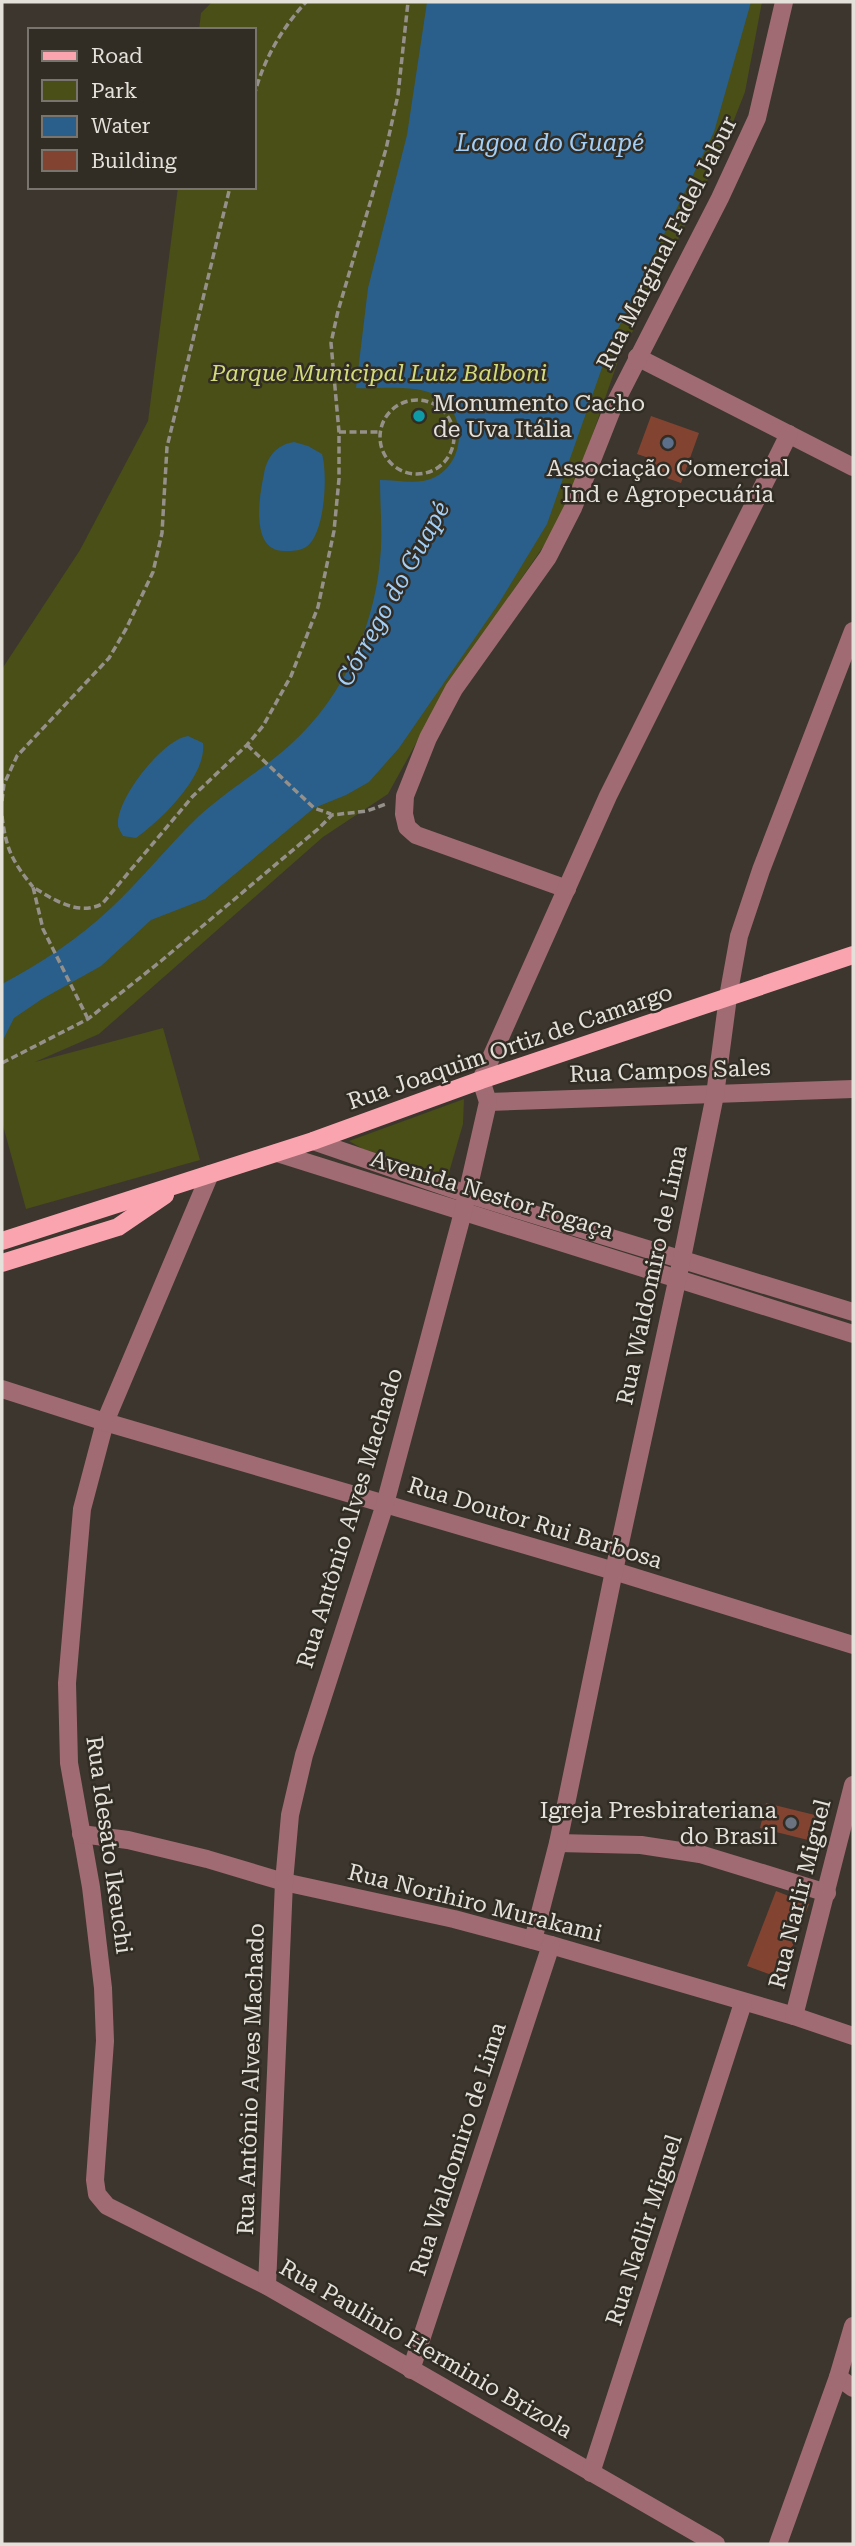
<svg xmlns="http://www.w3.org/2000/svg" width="855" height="2546" viewBox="0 0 855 2546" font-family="'Roboto Serif',serif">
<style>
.green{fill:#4a4e17}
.water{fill:#2a5f8b}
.building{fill:#824431}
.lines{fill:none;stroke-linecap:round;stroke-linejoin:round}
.path{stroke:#95918a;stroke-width:3.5;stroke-dasharray:7 3.5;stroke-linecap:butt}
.minor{stroke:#a06b72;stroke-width:18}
.major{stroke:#faa4af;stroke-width:18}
.culture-dot{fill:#0f9aa8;stroke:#312c24;stroke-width:2.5}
.service-dot{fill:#5c6f8a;stroke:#312c24;stroke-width:2.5}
.worship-dot{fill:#6b7280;stroke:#312c24;stroke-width:2.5}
.labels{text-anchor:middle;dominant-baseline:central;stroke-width:5;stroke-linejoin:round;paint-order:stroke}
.street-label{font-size:23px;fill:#e4e1db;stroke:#312c24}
.park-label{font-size:23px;font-style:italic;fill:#d2da7a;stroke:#312c24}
.poi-label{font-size:23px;fill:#e4e1db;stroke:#312c24;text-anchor:start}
.water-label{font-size:24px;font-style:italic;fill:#a3cff7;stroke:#312c24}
</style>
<rect width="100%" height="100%" fill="#3c362e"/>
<!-- green -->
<g class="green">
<path d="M212,2H762L745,92L721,153L618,361L574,488L551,535L445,691L388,794L323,837L99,1034L35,1062L163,1028L200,1160L26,1209L2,1122V669L80,550L148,421L178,187H254V30H199L201,13Z"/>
<path d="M464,1099L463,1124L448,1176L363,1149L349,1141Z"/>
</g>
<!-- water -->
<g class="water">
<path d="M427,2H751L714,132L610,345L547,524L499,603L399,748L369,782L346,795L314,808L205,899L151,920L101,966L42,999L14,1018L2,1042V984C41,963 78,939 110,909C141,880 168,846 198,817C227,790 261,771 290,745C345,696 377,622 381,548C382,526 380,502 380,480C397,480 418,485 433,478C468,462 468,407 431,393C409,385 379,389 356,388L368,288L407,135Z"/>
<path d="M294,442L308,446L322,454C328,474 325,535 306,547C300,551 292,551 285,551C250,552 259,497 264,474C267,457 276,445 294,442Z"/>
<path d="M188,736L203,743C207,776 161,820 136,838L123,836C122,834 119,829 118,826C115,800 163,739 188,736Z"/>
</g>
<!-- building -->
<g class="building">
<path d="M651,416L699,433L681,483L644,470L649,458L637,454Z"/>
<path d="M766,1803L823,1817L816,1842L760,1828Z"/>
<path d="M776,1891L809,1904L780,1978L747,1966Z"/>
</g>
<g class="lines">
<!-- path -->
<g class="path">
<path d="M254,96C263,61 281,29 306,2"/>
<circle cx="417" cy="437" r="37"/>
<path d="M339,432H379"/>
<path d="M247,745L314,808L331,814"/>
<path d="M2,801L4,784L17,756L109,658L126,629L153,572L162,533L167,447L230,187"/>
<path d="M2,816C6,849 12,861 33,887"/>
<path d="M88,1019L43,929L33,887C54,900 78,916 102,904L193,796L247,745L263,726L291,676L318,607L334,531L339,479V432L331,343L338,311L386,149L398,95L408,2"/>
<path d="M2,1063L88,1019L161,961L318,829L332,815L367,811L386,804"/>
</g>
<!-- minor -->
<g class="minor">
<path d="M637,357L853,467"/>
<path d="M567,889L416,835L407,827L404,814L405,796L428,738L454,689L548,557L573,508L613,407L720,198L757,118L784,2"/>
<path d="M488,1102L853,1089"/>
<path d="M313,1141L467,1194L853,1312"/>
<path d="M277,1153L853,1334"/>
<path d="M210,1174L105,1422L82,1509L67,1683L69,1763L91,1887L103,1988L105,2041L95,2180L97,2194L107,2206L267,2286L716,2544"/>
<path d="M2,1389L105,1422L614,1571L853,1645"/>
<path d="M81,1834L128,1840L207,1859L284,1882L454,1919L551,1945L794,2016L853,2036"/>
<path d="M558,1843L641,1845L700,1854L827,1893"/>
<path d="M533,1940L558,1843L614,1571L682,1258L715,1095L728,997L739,936L761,870L853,631"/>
<path d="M794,2016L853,1785"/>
<path d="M267,2286L284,1882L290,1815L304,1755L385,1504L463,1212L488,1102L481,1080L608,796L789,434"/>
<path d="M411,2370L551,1945"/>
<path d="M838,2377L853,2388"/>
<path d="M591,2473L743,2003"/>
<path d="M778,2544L838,2377L853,2326"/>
</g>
<!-- major -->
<g class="major">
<path d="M2,1241L313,1141L481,1080L853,955"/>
<path d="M2,1263L118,1227L165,1195"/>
</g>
</g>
<!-- markers -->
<circle class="culture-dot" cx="419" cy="416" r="7"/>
<circle class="service-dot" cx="668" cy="443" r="7"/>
<circle class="worship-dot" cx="791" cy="1823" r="7"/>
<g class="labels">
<!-- street labels -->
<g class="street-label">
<text transform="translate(667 243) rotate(-63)">Rua Marginal Fadel Jabur</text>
<text transform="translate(510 1047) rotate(-19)">Rua Joaquim Ortiz de Camargo</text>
<text transform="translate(670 1071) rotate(-2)">Rua Campos Sales</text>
<text transform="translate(492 1195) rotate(17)">Avenida Nestor Fogaça</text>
<text transform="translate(652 1275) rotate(-78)">Rua Waldomiro de Lima</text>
<text transform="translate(350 1518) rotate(-73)">Rua Antônio Alves Machado</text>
<text transform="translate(535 1523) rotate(17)">Rua Doutor Rui Barbosa</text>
<text transform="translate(109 1845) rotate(82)">Rua Idesato Ikeuchi</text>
<text transform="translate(800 1894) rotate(-76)">Rua Narlir Miguel</text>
<text transform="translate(475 1903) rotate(14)">Rua Norihiro Murakami</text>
<text transform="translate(251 2079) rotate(-88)">Rua Antônio Alves Machado</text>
<text transform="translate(458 2149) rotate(-72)">Rua Waldomiro de Lima</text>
<text transform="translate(644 2230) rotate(-72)">Rua Nadlir Miguel</text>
<text transform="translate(426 2349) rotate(30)">Rua Paulinio Herminio Brizola</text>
</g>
<!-- park labels -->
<g class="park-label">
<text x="379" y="373">Parque Municipal Luiz Balboni</text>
</g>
<!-- poi labels -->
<g class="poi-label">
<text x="433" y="403">Monumento Cacho<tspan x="433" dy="26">de Uva Itália</tspan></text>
<text x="668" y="468" text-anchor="middle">Associação Comercial<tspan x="668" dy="26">Ind e Agropecuária</tspan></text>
<text x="777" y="1810" text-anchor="end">Igreja Presbirateriana<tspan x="777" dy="26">do Brasil</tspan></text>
</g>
<!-- water labels -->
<g class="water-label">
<text x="550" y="143">Lagoa do Guapé</text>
<text transform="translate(393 594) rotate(-61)">Córrego do Guapé</text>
</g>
</g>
<!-- border -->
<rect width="855" height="2546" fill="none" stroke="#e4e1db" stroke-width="7"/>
<!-- legend -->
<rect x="28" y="28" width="228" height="161" fill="#312c24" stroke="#79746d" stroke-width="2"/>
<rect x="42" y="51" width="35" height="10" fill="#faa4af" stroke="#79746d" stroke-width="2"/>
<text x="91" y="63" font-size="21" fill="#e4e1db">Road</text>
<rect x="42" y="80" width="35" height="21" fill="#4a4e17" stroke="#79746d" stroke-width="2"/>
<text x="91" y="98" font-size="21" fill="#e4e1db">Park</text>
<rect x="42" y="116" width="35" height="21" fill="#2a5f8b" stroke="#79746d" stroke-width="2"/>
<text x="91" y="133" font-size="21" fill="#e4e1db">Water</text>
<rect x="42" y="150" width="35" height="21" fill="#824431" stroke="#79746d" stroke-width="2"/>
<text x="91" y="168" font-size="21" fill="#e4e1db">Building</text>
</svg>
